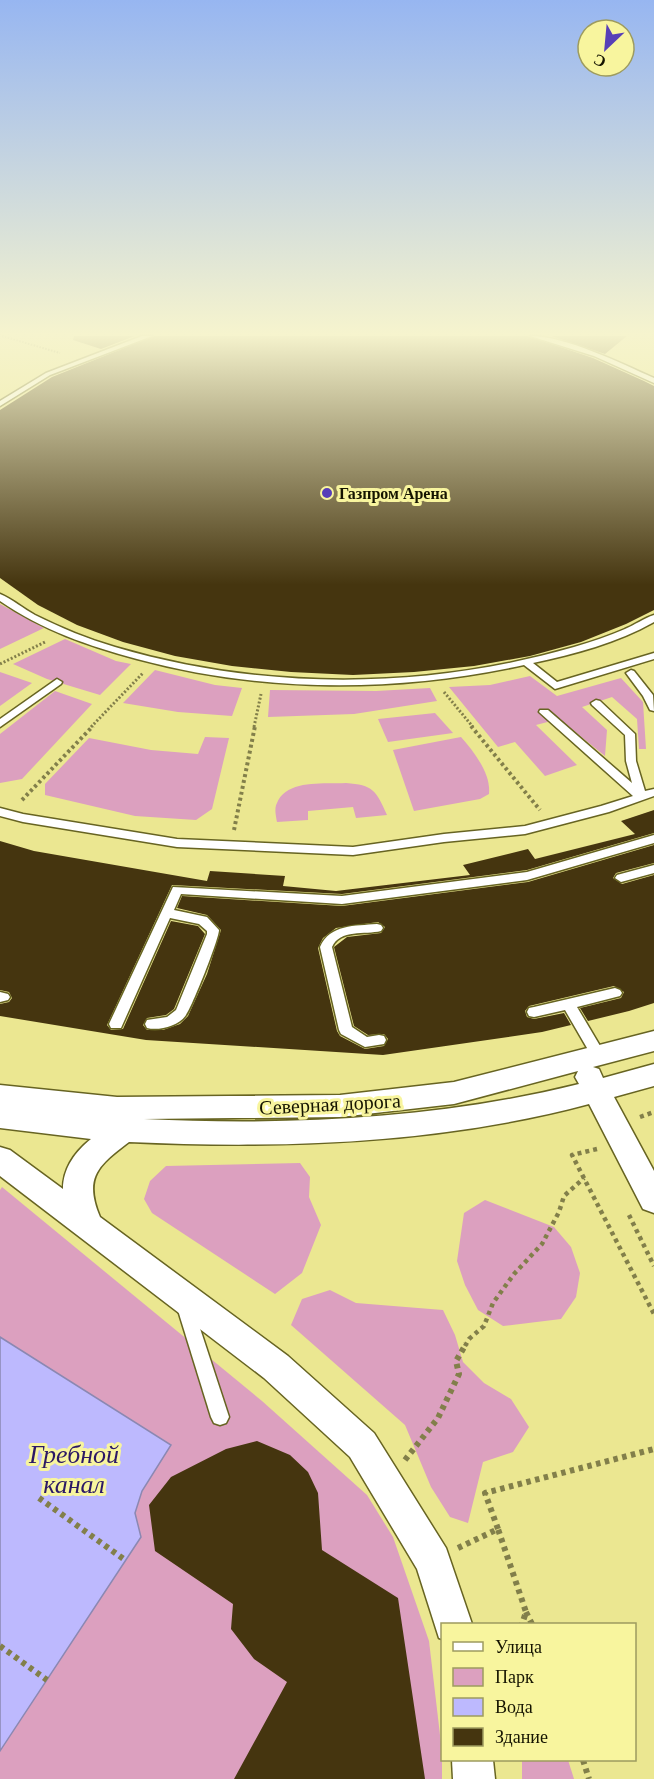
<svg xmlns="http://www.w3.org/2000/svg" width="654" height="1779" viewBox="0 0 654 1779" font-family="Georgia,serif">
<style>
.green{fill:#dca0bf}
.water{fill:#bdb9fe;stroke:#8b88b2;stroke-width:1.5}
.building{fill:#45350f;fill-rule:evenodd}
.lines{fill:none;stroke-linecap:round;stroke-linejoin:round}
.lane-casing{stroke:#676422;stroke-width:3}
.street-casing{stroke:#676422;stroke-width:3}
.path-far4{stroke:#827f4a;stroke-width:2;stroke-dasharray:1.5 1.5;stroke-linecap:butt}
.path-far3{stroke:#827f4a;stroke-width:3;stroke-dasharray:2 2;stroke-linecap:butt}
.path-far2{stroke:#827f4a;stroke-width:4;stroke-dasharray:3 3;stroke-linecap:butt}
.path-far1{stroke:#827f4a;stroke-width:4.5;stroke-dasharray:4 4;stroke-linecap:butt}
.path{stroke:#827f4a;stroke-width:6;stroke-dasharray:4.5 4.5;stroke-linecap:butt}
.lane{fill:#fff;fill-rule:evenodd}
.street{fill:#fff;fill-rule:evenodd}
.poi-dot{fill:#573fb7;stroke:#f8f59e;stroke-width:2}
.labels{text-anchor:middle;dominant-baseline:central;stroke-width:6;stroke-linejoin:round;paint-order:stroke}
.far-poi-label{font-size:16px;font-weight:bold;fill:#151400;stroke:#f8f59e;text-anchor:start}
.street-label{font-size:20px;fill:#151400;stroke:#f8f59e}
.near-water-label{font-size:26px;font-style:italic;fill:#2b1865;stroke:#f8f59e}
</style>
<rect width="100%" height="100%" fill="#ebe791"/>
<!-- green -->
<g class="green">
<path d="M0,604L44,628L0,649Z"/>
<path d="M65,639L116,661L131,664L100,695L47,679L13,664Z"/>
<path d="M155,670L215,685L242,688L232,716L178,712L123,703Z"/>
<path d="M0,672L32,683L0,706Z"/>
<path d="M530,676L557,696L621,678L643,702L646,749H639L637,719L612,697L582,707L607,730L605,756L559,719L536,725L577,765L545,776L515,742L498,747L449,687L490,685Z"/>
<path d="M430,688L437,701L354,714L268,717L270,690L376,691Z"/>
<path d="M55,691L92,704L22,779L0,783V734Z"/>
<path d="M435,713L453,733L388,742L378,719Z"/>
<path d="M205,737L229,738L212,809L196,820L135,816L45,795V784L89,738L151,750L198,754Z"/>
<path d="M461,737C474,752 491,773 489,794L480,799L414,811L393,750Z"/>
<path d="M346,783C373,785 376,790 387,815L356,818L353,807L308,811V820L277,822C276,816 274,808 277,803C286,779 325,784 346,783Z"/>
<path d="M300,1163L310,1177L309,1197L321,1225L302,1273L275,1294L152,1213L144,1199L150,1181L166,1166Z"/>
<path d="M2,1187L262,1401L367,1495L393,1537L429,1641L442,1752V1779H0V1190Z"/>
<path d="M485,1200L554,1227L571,1247L580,1273L576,1297L561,1319L503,1326L478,1310L465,1285L457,1261L464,1213Z"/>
<path d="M330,1290L356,1303L443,1310L455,1335L463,1362L484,1383L511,1399L529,1427L513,1452L483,1462L468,1523L450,1517L431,1487L405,1425L291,1325L302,1299Z"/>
<path d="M522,1760H568L574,1779H522Z"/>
</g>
<!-- water -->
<path class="water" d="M0,1337L171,1445L142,1491L135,1513L141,1537L0,1751Z"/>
<!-- building -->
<g class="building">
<path d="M74,336H135L101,349L73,340Z"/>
<path d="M154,336H528L593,358L644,381L654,386V610L626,624L581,642L530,656L474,666L414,672L353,675L291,672L232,666L175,656L123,642L77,625L38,605L0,578V410L52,377Z"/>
<path d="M551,336H627L605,354Z"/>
<path d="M654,810V833L527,870L342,894L172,885L107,1025L111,1030L123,1029L171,921L198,926L205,934L174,1009L166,1015L147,1018L143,1025L147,1030H163L180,1024L188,1016L207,974L221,930L207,915L177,908L182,896L342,906L528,882L654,845V863L616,873L613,878L622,884L654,875V1003L629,1011L588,1021L580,1008L621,998L624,992L614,986L529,1006L525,1011L527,1017L534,1019L564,1013L571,1025L542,1032L383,1055L146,1040L0,1016V1004L9,1002L12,998L9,992L0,990V841L34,851L207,881L210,871L285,876L283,886L336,891L470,875L463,865L528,849L535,859L635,834L621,821ZM378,922L385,927L381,933L347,937L334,947L354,1026L368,1035L384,1034L388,1039L384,1046L365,1049L340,1036L337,1031L318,948L323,938L336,928Z"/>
<path d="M257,1441L290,1455L308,1472L318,1493L322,1550L398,1598L425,1779H234L287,1682L254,1659L231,1629L233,1604L155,1551L149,1505L171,1477L226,1449Z"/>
</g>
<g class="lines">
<defs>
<g id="lane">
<path d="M142,336H152L50,375L0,406V401L46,373Z"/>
<path d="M530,336C566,336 620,363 654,378V383L594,356Z"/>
<path d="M0,594C12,599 24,609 35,615C61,628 88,639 115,647C264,691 425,690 574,647C591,642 609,636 625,629C635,625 644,618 654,615V622C617,643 575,654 533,663L557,682L654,653V659L555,689L524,665C396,693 263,693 137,659C89,646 42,630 0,601Z"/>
<path d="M631,670L634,671L653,695L654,711L650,710L643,696L626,673Z"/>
<path d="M57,679L62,682L61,684L0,727V719Z"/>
<path d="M596,700L600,701L635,734L636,761L645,791L654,789V796L609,812L525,834L444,842L353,855L177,847L23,822L0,816V808L23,814L177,839L353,847L444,834L525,826L601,806L633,796L539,712L540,710H548L632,783L626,761L625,735L592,705L591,703Z"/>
<path d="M654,835V843L527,880L342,904L181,894L174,910L207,917L219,930C219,939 192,1007 186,1015C179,1026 159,1031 147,1028L145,1024L147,1020L167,1017L176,1010L207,934V931L199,924L170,918L121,1028H111L109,1024L173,887L342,896L527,872Z"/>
<path d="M654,865V873L621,882L615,878L617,875Z"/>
<path d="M377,924L381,925L383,928L381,931C365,935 340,929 332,947L352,1027L367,1037L379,1035L384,1036L386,1040L384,1044L365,1047L341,1034L339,1030L320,947C330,924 355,926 377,924Z"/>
<path d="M615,988L620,990L622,993L620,996L577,1007L606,1056L604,1060L599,1061L594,1060L565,1010L534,1017L529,1016L527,1012L529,1008L534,1007Z"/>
<path d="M0,992L8,994L10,997L8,1000L0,1002Z"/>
<path d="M185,1300L191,1302L193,1307L229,1417L226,1423L220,1425L214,1423L211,1417L177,1307L179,1302Z"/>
</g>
<g id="street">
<path d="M654,1031V1051L593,1067L599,1069L603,1078L654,1064V1086L614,1097L654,1171V1213L643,1209L589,1104C440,1144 282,1149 129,1142C99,1165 83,1177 100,1217L288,1356L374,1433L446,1548L472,1624H442V1639L439,1638L417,1569L350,1457L264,1378L0,1176V1147L10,1150L63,1189C63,1168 76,1151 91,1139L0,1128V1085L117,1097L340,1095L454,1082ZM578,1071L575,1077L579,1084C438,1119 289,1126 144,1119L340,1117L454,1104Z"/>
<path d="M452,1760H493L495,1779H453Z"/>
</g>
</defs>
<!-- lane casing -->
<use href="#lane" class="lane-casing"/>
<!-- street casing -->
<use href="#street" class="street-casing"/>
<!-- path-far4 -->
<path class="path-far4" d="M2,336L60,353"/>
<!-- path-far3 -->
<g class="path-far3">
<path d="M0,664L45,642"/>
<path d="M444,692L473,727"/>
<path d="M91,727L143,673"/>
<path d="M254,727L261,694"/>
</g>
<!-- path-far2 -->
<g class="path-far2">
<path d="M471,726L540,810"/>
<path d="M22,800L93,726"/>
<path d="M234,830L255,726"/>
</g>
<!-- path-far1 -->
<g class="path-far1">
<path d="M640,1117L654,1112"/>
<path d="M597,1149L572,1155L654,1314"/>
<path d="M629,1215L654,1266"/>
<path d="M465,1346L469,1339L484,1326L493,1303L514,1274L542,1244L559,1212L564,1196L584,1178"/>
</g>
<!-- path -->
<g class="path">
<path d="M405,1460L438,1418L459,1374L456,1361L466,1344"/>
<path d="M39,1498L125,1560"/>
<path d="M498,1529L485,1493L654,1449"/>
<path d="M458,1548L498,1529L526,1612L522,1624"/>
<path d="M526,1612L532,1624"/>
<path d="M0,1646L47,1680"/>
<path d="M583,1760L589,1779"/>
</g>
<!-- lane -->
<use href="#lane" class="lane"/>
<!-- street -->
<use href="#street" class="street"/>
</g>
<!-- sky -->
<linearGradient id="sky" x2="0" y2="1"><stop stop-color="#97b6f1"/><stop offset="0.57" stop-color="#f6f4ce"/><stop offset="1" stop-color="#f6f4ce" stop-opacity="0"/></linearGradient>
<rect width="654" height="585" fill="url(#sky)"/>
<!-- markers -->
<circle class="poi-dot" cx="327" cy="493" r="6"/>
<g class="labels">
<!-- far-poi labels -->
<g class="far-poi-label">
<text x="339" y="493">Газпром Арена</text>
</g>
<!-- street labels -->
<g class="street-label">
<text transform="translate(330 1104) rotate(-3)">Северная дорога</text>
</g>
<!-- near-water labels -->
<g class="near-water-label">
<text x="74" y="1454">Гребной<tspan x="74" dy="30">канал</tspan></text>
</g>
</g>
<!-- legend -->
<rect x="441" y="1623" width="195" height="138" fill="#f8f59e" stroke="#9d9b5f" stroke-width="1.5"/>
<rect x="453" y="1642" width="30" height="9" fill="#ffffff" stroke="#9d9b5f" stroke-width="1.5"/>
<text x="495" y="1653" font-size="18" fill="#151400">Улица</text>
<rect x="453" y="1668" width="30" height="18" fill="#dca0bf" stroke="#9d9b5f" stroke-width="1.5"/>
<text x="495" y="1683" font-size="18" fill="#151400">Парк</text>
<rect x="453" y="1698" width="30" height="18" fill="#bdb9fe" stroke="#9d9b5f" stroke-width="1.5"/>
<text x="495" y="1713" font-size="18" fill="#151400">Вода</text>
<rect x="453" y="1728" width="30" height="18" fill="#45350f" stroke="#9d9b5f" stroke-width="1.5"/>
<text x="495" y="1743" font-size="18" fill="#151400">Здание</text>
<!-- north arrow -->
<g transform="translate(606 48) rotate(206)"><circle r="28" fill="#f8f59e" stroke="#9d9b5f" stroke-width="1.5"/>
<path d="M0-4.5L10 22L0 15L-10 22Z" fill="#573fb7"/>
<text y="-9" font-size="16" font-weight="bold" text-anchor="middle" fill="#151400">С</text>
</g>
</svg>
